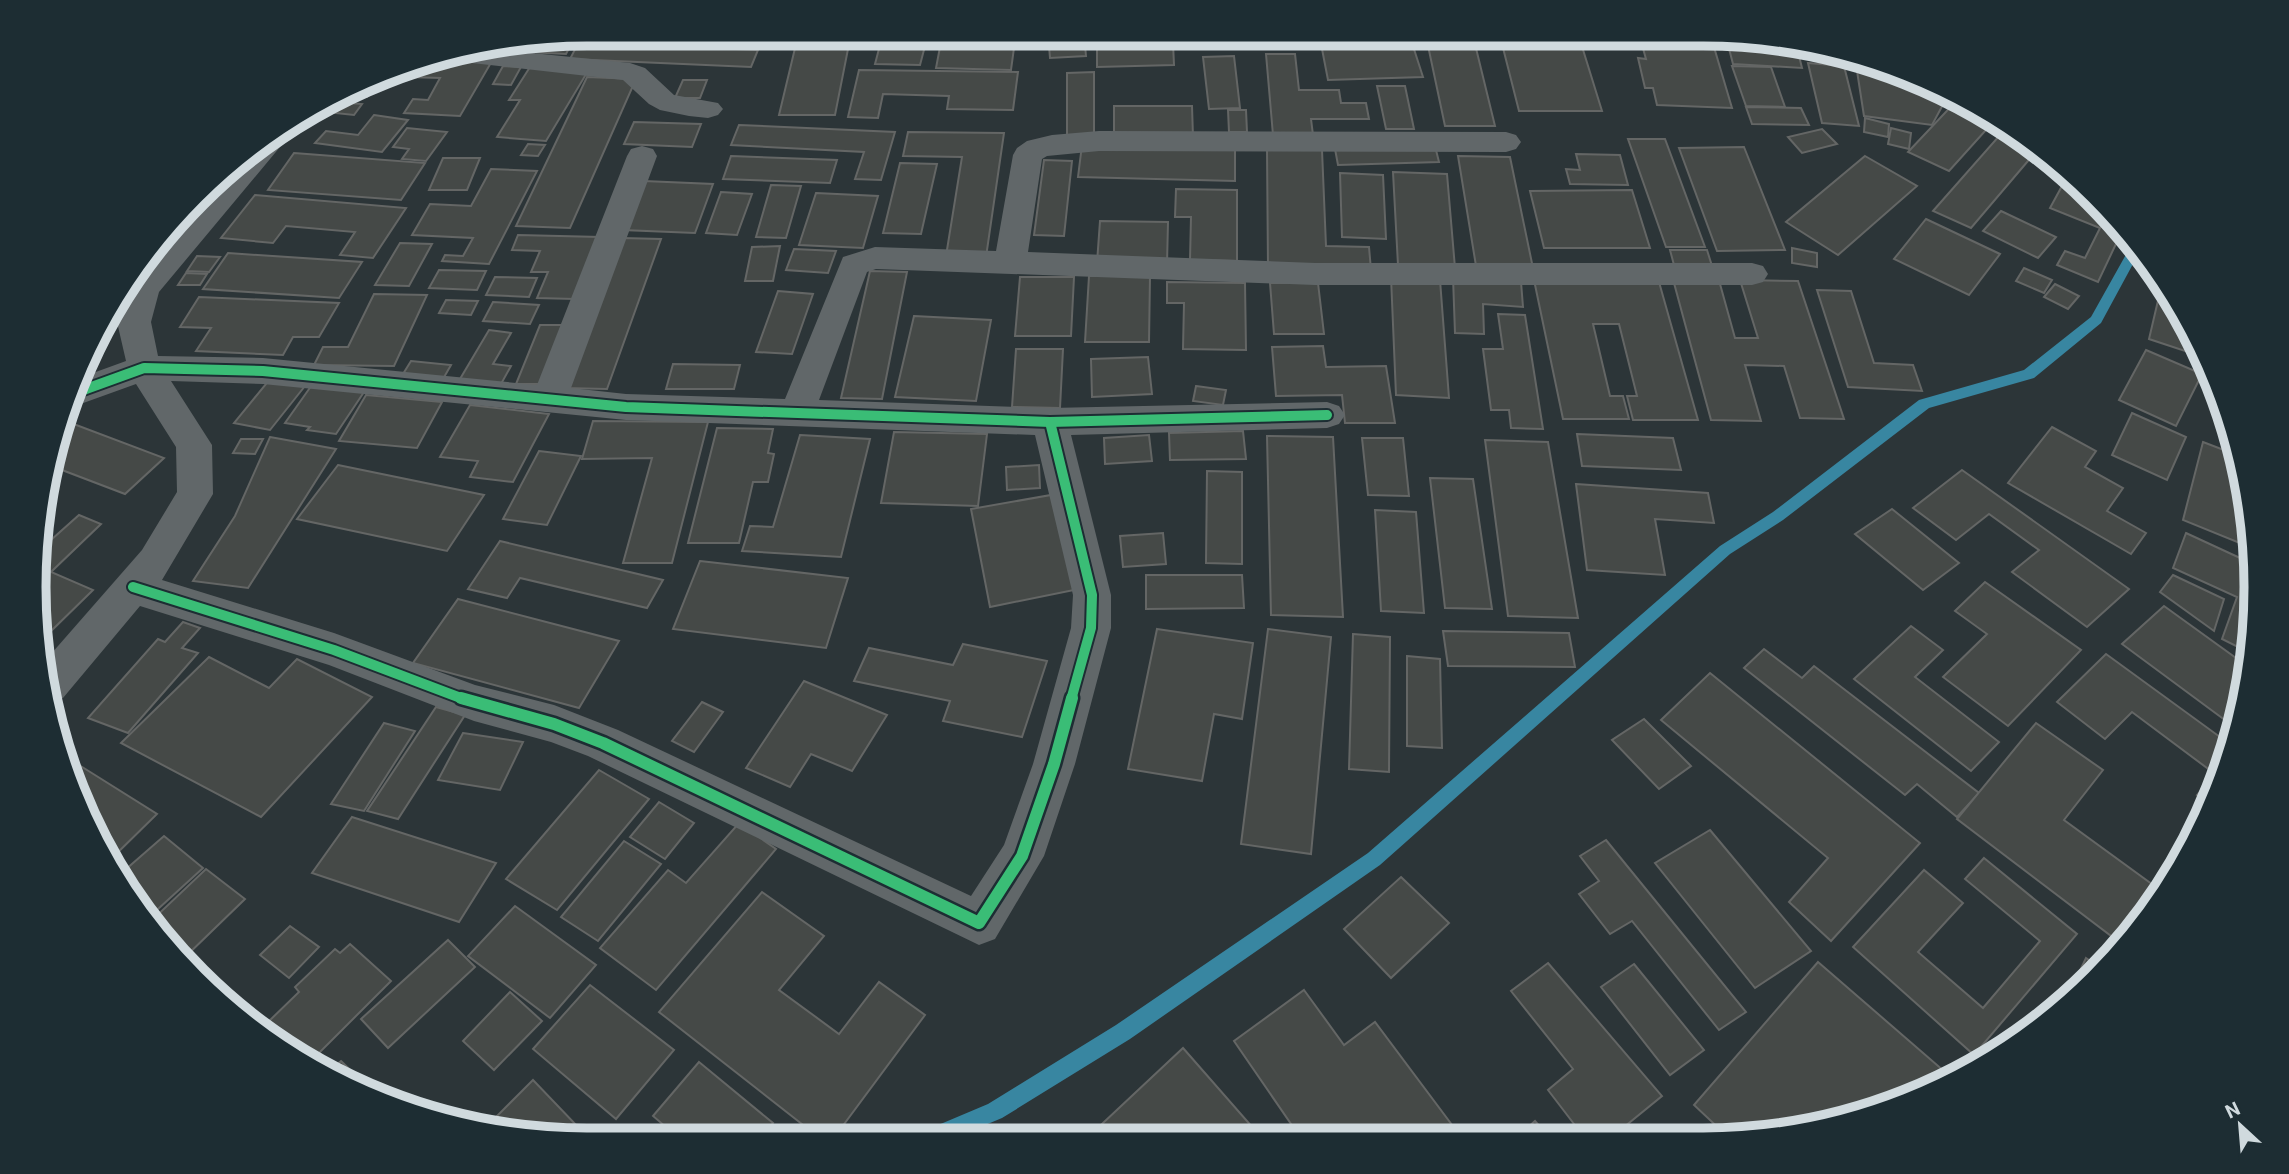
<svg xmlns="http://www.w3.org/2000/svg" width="2289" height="1174" viewBox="0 0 2289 1174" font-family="Roboto,sans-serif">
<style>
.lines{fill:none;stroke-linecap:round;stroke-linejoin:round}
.stream{fill:#3886a1;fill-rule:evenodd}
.building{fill:#454947;stroke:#646665;stroke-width:2}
.minor{fill:#616769;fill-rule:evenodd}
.cycleway-far1-casing{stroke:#1d2d33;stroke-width:14}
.cycleway-casing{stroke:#1d2d33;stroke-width:17}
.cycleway-far1{stroke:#3abd76;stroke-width:10}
.cycleway{stroke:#3abd76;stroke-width:12}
.rim{fill:none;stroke:#d0dade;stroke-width:9}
</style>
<rect width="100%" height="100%" fill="#2c3538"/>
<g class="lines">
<!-- stream -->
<path class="stream" d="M2133,242L2140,251L2101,323L2034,378L1929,408L1783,520L1730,554L1380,865L1130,1039L1002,1118L954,1138H921L924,1131L988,1104L1116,1025L1368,853L1720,546L1773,512L1919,400L2024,370L2091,317Z"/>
</g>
<!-- building -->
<g class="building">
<path d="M587,33H608L603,43L758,50L751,67L570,59L583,34Z"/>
<path d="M795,33L860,34L794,36Z"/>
<rect x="875" y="34" width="59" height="3"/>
<path d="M949,34H1019L1018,40L948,41Z"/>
<path d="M1048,34H1084L1086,56L1050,58Z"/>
<path d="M1210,34H1288L1289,43H1211Z"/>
<path d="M1298,34H1373L1374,42L1299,46Z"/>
<path d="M1388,34H1503L1389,38Z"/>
<path d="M1639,34L1711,37L1732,108L1657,105L1653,88H1645L1638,58L1646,59Z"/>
<path d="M576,35L566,54L488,50Z"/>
<path d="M1726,37L1796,44L1802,68L1733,64Z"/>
<path d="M1474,40L1495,126H1445L1427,41Z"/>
<path d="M1501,40H1580L1602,111H1519Z"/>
<path d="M1173,43L1174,65L1097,67V44Z"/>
<path d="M796,44H849L835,115H779Z"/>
<path d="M880,45L925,46L920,65L875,64Z"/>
<path d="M1413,46L1423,77L1328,80L1322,49Z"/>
<path d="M1806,46L1842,52V63L1805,57Z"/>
<path d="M940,47L1014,48L1011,70L936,68Z"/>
<path d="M1266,54H1295L1299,90H1339L1341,103H1366L1369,119H1311L1313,135H1273Z"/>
<path d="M1234,56L1240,108L1209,109L1203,57Z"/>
<path d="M436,58L492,61L460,116L404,113L413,99L428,100L440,78L409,77L420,61Z"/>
<path d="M1808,63L1844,66L1859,126L1822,123Z"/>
<path d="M503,66L521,67L511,85L493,84Z"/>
<path d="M1732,66L1771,67L1785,107L1746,106Z"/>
<path d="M530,67L588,71L546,141L497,137L520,100H509Z"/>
<path d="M859,70L1018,72L1013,110L947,109L949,96L883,94L878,118L848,117Z"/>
<path d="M1857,71L1910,79L1911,89L1946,99L1932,125L1864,116Z"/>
<path d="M1094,72V136H1067V73Z"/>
<path d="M587,77L636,79L570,228L516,226Z"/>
<path d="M683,80H707L700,98H675Z"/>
<path d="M366,85L375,86L367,97L348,95Z"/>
<path d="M1377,86H1405L1414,129H1386Z"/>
<path d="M1959,98L1995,120L1949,171L1908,152Z"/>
<path d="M336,102L362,104L354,115L326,112Z"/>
<path d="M1114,106H1192L1193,137H1114Z"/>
<path d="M1746,107L1801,108L1809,125L1752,124Z"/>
<path d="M1228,110H1246L1247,132H1229Z"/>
<path d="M374,115L408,120L382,152L315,143L326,131L358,135Z"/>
<path d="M1865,118L1889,124L1888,137L1864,132Z"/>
<path d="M634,122L701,124L692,147L624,144Z"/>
<path d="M739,125L895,132L881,180L855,179L864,152L731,145Z"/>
<path d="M2007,127L2039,148L1971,228L1933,211Z"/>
<path d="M407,128L447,132L426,161L402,159L409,149L393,147Z"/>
<path d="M1891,128L1911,133L1909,149L1888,144Z"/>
<path d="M1822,129L1837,144L1802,153L1788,137Z"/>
<path d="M908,132L1004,133L986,257L946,256L962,157L903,156Z"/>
<path d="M1628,139H1665L1705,247H1666Z"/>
<path d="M528,144L545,145L538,156L521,155Z"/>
<path d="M1082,145L1235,148V181L1078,177Z"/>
<path d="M1435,146L1439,162L1338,165L1335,149Z"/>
<path d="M1744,147L1785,250L1717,251L1679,148Z"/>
<path d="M1267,149L1322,150L1326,246L1369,247L1371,270L1268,268Z"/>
<path d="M294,153L425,163L401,200L268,190Z"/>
<path d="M1576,154L1620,155L1628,185L1570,184L1566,169L1580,170Z"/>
<path d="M731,156L837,160L830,183L723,179Z"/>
<path d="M1458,156L1510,157L1534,273L1477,272Z"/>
<path d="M1865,156L1917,186L1838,255L1786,222Z"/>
<path d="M443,158H480L467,190H429Z"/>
<path d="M1044,160L1072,161L1064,236L1034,235Z"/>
<path d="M900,163L937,164L921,234L883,233Z"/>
<path d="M491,169L537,171L489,264L442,261L445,255L463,256L473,238L412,235L430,204L471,206Z"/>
<path d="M1393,172L1447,174L1455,268L1398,265Z"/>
<path d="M1340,173L1383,175L1386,239L1342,237Z"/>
<path d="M2068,175L2123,229L2098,282L2057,265L2065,251L2085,258L2100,228L2050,208Z"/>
<path d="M644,181L713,184L695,233L623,230Z"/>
<path d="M771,185L801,186L786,238L756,237Z"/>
<path d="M1176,189L1237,190V261L1190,260L1191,217H1175Z"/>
<path d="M1632,190L1650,248H1544L1530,191Z"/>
<path d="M721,192L752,194L737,235L706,233Z"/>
<path d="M816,193L878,196L863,248L799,245Z"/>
<path d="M255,195L406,208L373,258L340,255L355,232L286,226L273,243L221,238Z"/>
<path d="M2001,211L2056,237L2038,258L1983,231Z"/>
<path d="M1926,219L2000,254L1969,295L1894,259Z"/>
<path d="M1100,221L1168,222L1167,264L1097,263Z"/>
<path d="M518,235L600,237L575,299L537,298L548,272H531L540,251L512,250Z"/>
<path d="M622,238L661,239L607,389L564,388Z"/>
<path d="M400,243L432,244L409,286L375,285Z"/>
<path d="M780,246L773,281H745L752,247Z"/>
<path d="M1792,248L1817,253V267L1792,263Z"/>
<path d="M794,249L836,251L828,273L786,270Z"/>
<path d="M1670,250H1707L1712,266L1674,265Z"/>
<path d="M228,253L362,262L339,298L203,289Z"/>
<path d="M197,256L220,257L209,272L187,271Z"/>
<path d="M2024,268L2052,280L2044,293L2016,281Z"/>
<path d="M439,270L486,271L477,290L429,288Z"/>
<path d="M870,271L907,272L882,399L841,398Z"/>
<path d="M186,273L207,274L200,285H178Z"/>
<path d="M1089,276H1150L1149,342H1085Z"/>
<path d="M495,277L537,278L529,297L486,295Z"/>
<path d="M1020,277H1074L1071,336H1015Z"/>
<path d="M1391,277L1440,280L1449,398L1396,395Z"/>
<path d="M1453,277L1521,282L1523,307L1483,304L1484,334L1455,333Z"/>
<path d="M1534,280L1659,282L1698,420H1633L1627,396H1637L1619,324H1593L1610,396H1623L1629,419H1563Z"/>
<path d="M1740,280L1798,281L1844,419L1800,418L1784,366L1745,365L1761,421L1711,420L1674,283L1720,284L1735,338H1758Z"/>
<path d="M1167,282L1245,283L1246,350L1183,349L1184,303H1167Z"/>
<path d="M1270,283H1318L1324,334H1274Z"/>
<path d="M2055,284L2079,296L2068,309L2044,297Z"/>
<path d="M1817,290L1851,291L1874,363L1913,365L1922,391L1848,387Z"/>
<path d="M778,291L813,294L792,354L756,352Z"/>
<path d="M2160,292L2171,295L2192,332L2188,352L2149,339Z"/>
<path d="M374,294L427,295L394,366L314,365L323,347H348Z"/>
<path d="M199,297L339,303L319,337H293L283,355L196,351L211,328L180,327Z"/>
<path d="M446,300L478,301L471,315L439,313Z"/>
<path d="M493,302L539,305L530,324L483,321Z"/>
<path d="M1498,314L1525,315L1543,429L1511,428L1509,410H1491L1483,349H1503Z"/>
<path d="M914,316L991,320L976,401L895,397Z"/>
<path d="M540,325H568L546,384H516Z"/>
<path d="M489,330L511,333L493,364L511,366L501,384L460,379Z"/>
<path d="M1323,346L1326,367L1386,366L1395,423H1345L1342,395L1276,396L1272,347Z"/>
<path d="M1016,349H1063L1060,408L1012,407Z"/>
<path d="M2146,350L2202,374L2176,426L2119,400Z"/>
<path d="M1148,357L1152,394L1092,397L1091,359Z"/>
<path d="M411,361L451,365L443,379L403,374Z"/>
<path d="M673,364L740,365L734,389H666Z"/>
<path d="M270,379L305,386L270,430L234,423Z"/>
<path d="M314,382L366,389L336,434L307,430L310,427L285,423Z"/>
<path d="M1196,386L1226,390L1223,405L1193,401Z"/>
<path d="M366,395L442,402L417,448L339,441Z"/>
<path d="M470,405L549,414L513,482L470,477L478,461L440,457Z"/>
<path d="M2132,413L2186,437L2167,480L2112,455Z"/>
<path d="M63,420L164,458L125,494L54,467L49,471L52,444Z"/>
<path d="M593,421L708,422L672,563H623L652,458L582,459Z"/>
<path d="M2052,427L2096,451L2085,467L2123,488L2107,511L2146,533L2131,554L2008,483Z"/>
<path d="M717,428L773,429L768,453L774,454L768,482H753L739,543H688Z"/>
<path d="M1243,431L1246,459L1170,460L1169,433Z"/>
<path d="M894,432L987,434L978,506L881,503Z"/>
<path d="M1577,434L1673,438L1681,470L1582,466Z"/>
<path d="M800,435L870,439L841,557L742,551L750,526L773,527Z"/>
<path d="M1149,435L1152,461L1105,464L1104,438Z"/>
<path d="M1267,436L1333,437L1343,617L1271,615Z"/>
<path d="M270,437L336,449L248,588L193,581L235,516Z"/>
<path d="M1362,438H1403L1409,496L1368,495Z"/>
<path d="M241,439H263L255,454L233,453Z"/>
<path d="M1485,440L1548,442L1578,618L1508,616Z"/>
<path d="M2203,442L2237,455L2251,515L2252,548L2183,520Z"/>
<path d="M539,451L581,456L547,525L503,519Z"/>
<path d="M338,465L484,495L447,551L297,519Z"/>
<path d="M1039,465L1040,488L1007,490L1006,467Z"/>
<path d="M1962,470L2129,589L2087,627L2012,572L2039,550L1989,514L1956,540L1913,508Z"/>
<path d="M1207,471L1242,472V564L1206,563Z"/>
<path d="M1430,478L1473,479L1492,609L1445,608Z"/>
<path d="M1576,484L1708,493L1714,523L1655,519L1665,575L1587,570Z"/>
<path d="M1051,495L1074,590L990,607L971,509Z"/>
<path d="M1892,509L1959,563L1923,590L1855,534Z"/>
<path d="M1375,510L1416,512L1424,613L1381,611Z"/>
<path d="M79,515L101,524L51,572L93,590L46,636L36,631L34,624L42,548Z"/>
<path d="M1163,533L1166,564L1123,567L1120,536Z"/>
<path d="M2186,533L2253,564L2255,624L2250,653L2222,639L2237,597L2173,568Z"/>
<path d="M500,541L663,580L647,608L520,578L507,598L468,589Z"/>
<path d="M700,561L848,578L826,648L673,629Z"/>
<path d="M1146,575H1242L1244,608L1146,609Z"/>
<path d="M2173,575L2224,599L2214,631L2160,592Z"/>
<path d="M1985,582L2081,650L2008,726L1943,677L1987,634L1955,611Z"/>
<path d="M458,599L619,641L579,708L413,663Z"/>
<path d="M2164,606L2247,666L2237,729L2122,644Z"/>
<path d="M183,622L200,628L182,648L198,653L128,733L88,718L158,639L165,642Z"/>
<path d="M1911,626L1943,650L1915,677L1999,742L1971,771L1854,679Z"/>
<path d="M1157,629L1253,643L1242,719L1214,714L1202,781L1128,769Z"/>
<path d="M1268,629L1331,637L1311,854L1241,844Z"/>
<path d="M1443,631L1569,633L1575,667L1448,666Z"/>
<path d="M1353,634L1390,637L1389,772L1349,769Z"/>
<path d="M963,644L1047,661L1022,737L943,721L950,701L854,681L869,648L953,665Z"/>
<path d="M1764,649L1802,678L1814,666L1979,793L1957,817L1917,784L1905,795L1744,668Z"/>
<path d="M2106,654L2231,745L2209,804L2197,795L2215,774L2132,712L2105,739L2057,702Z"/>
<path d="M1407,656L1440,659L1442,748L1407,746Z"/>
<path d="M209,657L269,688L297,659L372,697L261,817L121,743Z"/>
<path d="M1710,673L1920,843L1831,941L1789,902L1828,858L1661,720Z"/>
<path d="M804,681L887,715L852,771L811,754L790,787L746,768Z"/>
<path d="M702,702L723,712L694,752L672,741Z"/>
<path d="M436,707L465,715L398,819L367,811Z"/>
<path d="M1644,719L1691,766L1659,789L1612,740Z"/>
<path d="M384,723L415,731L364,811L331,804Z"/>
<path d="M2036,723L2103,770L2064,820L2160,890L2123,945L1957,819Z"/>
<path d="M463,733L523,742L500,790L438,780Z"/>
<path d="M79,765L157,814L109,861L92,830L94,828L76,799L70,774Z"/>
<path d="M599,770L649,799L557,910L506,879Z"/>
<path d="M659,802L694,823L665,859L630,837Z"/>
<path d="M352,817L496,863L459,922L312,873Z"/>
<path d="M739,823L776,849L656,990L600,948L668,870L686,883Z"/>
<path d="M1710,830L1811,951L1755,988L1655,863Z"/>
<path d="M164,836L203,868L147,919L127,895L117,877Z"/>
<path d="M1606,840L1746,1012L1719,1030L1632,921L1610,934L1579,894L1599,881L1580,856Z"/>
<path d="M624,841L661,864L598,941L561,917Z"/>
<path d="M1984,858L2077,934L1974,1055L1853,947L1924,870L1963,903L1918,952L1983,1008L2040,941L1965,879Z"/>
<path d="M206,869L245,899L181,961L149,923Z"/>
<path d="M1401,877L1449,923L1391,978L1344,929Z"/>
<path d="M762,892L824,936L779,990L839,1034L879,982L925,1015L833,1139H821L659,1012Z"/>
<path d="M515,906L596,965L550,1018L468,956Z"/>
<path d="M290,926L319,947L289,978L260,955Z"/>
<path d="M448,940L475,967L388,1048L361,1019Z"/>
<path d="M350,944L391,981L311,1061L284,1042L266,1024L299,992L295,987L335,949L340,953Z"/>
<path d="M2086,958L2101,968L2068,996Z"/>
<path d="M1818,962L1952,1078L1914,1099L1775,1136H1727L1694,1105Z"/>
<path d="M1548,963L1662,1096L1613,1136L1584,1137L1548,1090L1573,1069L1511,991Z"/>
<path d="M1634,964L1704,1050L1670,1075L1601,987Z"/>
<path d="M590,985L674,1050L616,1119L533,1049Z"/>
<path d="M1304,990L1344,1045L1375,1022L1461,1137H1345L1341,1132L1334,1137H1300L1234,1041Z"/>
<path d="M510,992L542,1021L494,1070L463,1041Z"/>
<path d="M2034,1016L2040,1021L2015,1043Z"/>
<path d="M1183,1048L1261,1137L1087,1138Z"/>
<path d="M341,1061L378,1097L342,1083L327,1073Z"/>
<path d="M699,1062L773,1123L761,1139H680L653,1116Z"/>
<path d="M533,1080L579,1128L568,1140H551L484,1129Z"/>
<path d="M1535,1121L1549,1137H1517Z"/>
</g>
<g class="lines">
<!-- minor -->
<g class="minor">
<path d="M493,49L630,63L645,68L674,95L718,103L723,109L718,115L708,118L689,116L660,110L649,104L623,80L463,62L453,60L450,56Z"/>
<path d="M286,128L290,134L285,141L159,292L151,322L158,356L263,358L537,385L627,156L631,149L642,146L653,149L657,156L571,388L626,394L785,399L843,257L875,247L996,251L1013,155L1017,148L1027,141L1052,135L1099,131L1506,132L1516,135L1521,142L1516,149L1506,152L1099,151L1047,156L1042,159L1028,252L1315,263H1752L1763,266L1768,274L1763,282L1752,285H1315L876,269L867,272L819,400L1050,408L1327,402L1339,406L1345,415L1339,424L1327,428L1071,435L1111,595V628L1075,764L1044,856L995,939L979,945L588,756L551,742L474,721L329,665L140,606L63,698L53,701L44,662L142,550L177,492L176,447L136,384L75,406L70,404L82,377L126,361L117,322L132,280L250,148ZM171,381L263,384L626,420L1035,435L1073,595L1071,628L1033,764L1004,845L971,896L618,730L554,705L475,685L334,633L162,580L213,494L212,445Z"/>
</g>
<defs>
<g id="cycleway-far1">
<path d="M75,393L144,368L263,371L626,407L1050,422L1327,415"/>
<path d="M1050,422L1092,595L1091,628L1071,700"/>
<path d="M133,587L334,650L466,700"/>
</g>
<path id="cycleway" d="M461,698L554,724L603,743L979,923L1022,856L1054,764L1072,698"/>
</defs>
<!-- cycleway-far1 casing -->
<use href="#cycleway-far1" class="cycleway-far1-casing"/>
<!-- cycleway casing -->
<use href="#cycleway" class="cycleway-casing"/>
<!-- cycleway-far1 -->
<use href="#cycleway-far1" class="cycleway-far1"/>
<!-- cycleway -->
<use href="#cycleway" class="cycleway"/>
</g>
<!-- crop -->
<path d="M0 0H2289V1174H0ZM587 46H1703A541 541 0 0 1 2244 587V587A541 541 0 0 1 1703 1128H587A541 541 0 0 1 46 587V587A541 541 0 0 1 587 46Z" fill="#1d2d33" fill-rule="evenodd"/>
<path class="rim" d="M587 46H1703A541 541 0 0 1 2244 587V587A541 541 0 0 1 1703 1128H587A541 541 0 0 1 46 587V587A541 541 0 0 1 587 46Z"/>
<!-- north arrow -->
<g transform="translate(2240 1125) rotate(334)" stroke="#1d2d33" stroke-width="5" paint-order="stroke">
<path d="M0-5L12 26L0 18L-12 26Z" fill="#d0dade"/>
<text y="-10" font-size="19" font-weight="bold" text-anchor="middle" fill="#d0dade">N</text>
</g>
</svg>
